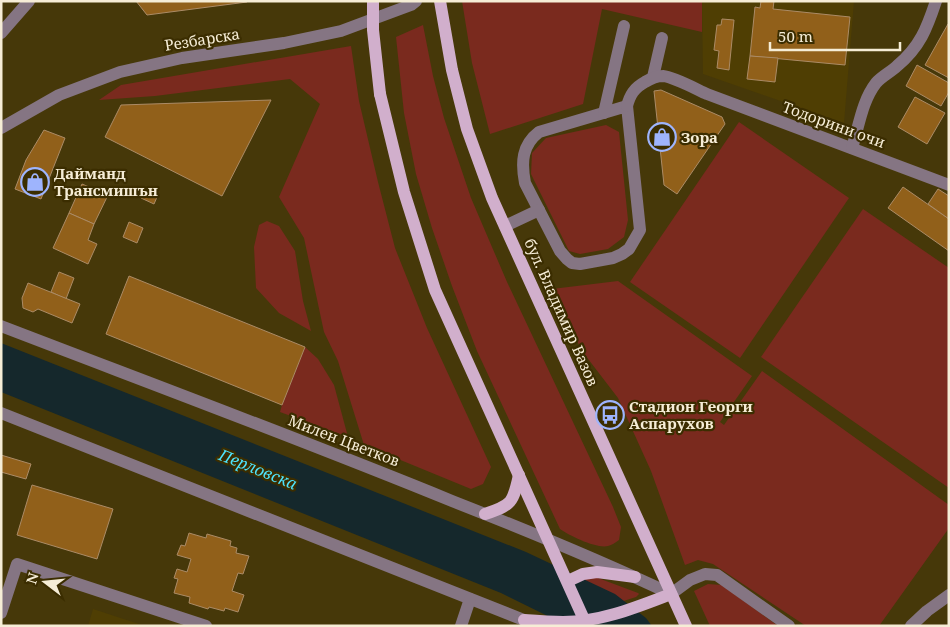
<svg xmlns="http://www.w3.org/2000/svg" width="950" height="627" viewBox="0 0 950 627" font-family="'Noto Serif',serif">
<style>
.built{fill:#4f3e03}
.green{fill:#7a2a1e}
.water{fill:#15282c}
.building{fill:#91601a;stroke:#ab8b66}
.lines{fill:none;stroke-linecap:round;stroke-linejoin:round}
.minor{stroke:#857583;stroke-width:12}
.major{stroke:#d1afcc;stroke-width:12}
.major-bridge{stroke:#d1afcc;stroke-width:12}
.labels{text-anchor:middle;dominant-baseline:central;stroke-width:4.5;stroke-linejoin:round;paint-order:stroke}
.street-label{font-size:15px;fill:#f6edd6;stroke:#3b2d00}
.poi-label{font-size:15px;font-weight:bold;fill:#f6edd6;stroke:#3b2d00;text-anchor:start}
.water-label{font-size:16px;font-style:italic;fill:#4ee3fc;stroke:#3b2d00}
</style>
<rect width="100%" height="100%" fill="#463809"/>
<!-- built -->
<g class="built">
<path d="M702,1H854L844,123L703,74Z"/>
<path d="M93,609L145,626H88Z"/>
</g>
<!-- green -->
<g class="green">
<path d="M462,1H702V32L602,9L583,104L490,134L472,63Z"/>
<path d="M423,25L433,76L444,118L471,198L507,282L613,507L621,527L619,540C615,543 612,545 608,546C597,549 570,536 560,529L477,351L452,286L432,228L416,174L404,113L396,37Z"/>
<path d="M351,46L359,101L378,182L395,248L427,328L491,467L483,484L471,489L364,445L338,361L324,332L304,238L279,197L320,104L290,79L155,96L99,100L121,85Z"/>
<path d="M739,122L849,198L740,358L630,282Z"/>
<path d="M606,125L619,132L628,220L624,237L608,249L580,254L569,251L531,174L532,153L546,138Z"/>
<path d="M863,209L949,268V488L761,357Z"/>
<path d="M267,221L279,226L295,251L303,301L311,331L279,313L256,288L254,247L259,225Z"/>
<path d="M618,281L752,376L720,422L724,425L762,371L949,505V528L879,626H806L713,564L698,560L685,565L651,471L618,398L582,351L552,289Z"/>
<path d="M305,347L318,359L334,385L348,437L280,412L282,405Z"/>
<path d="M586,578H598L638,593L639,594L636,597L611,605L584,581Z"/>
<path d="M708,584L722,585L778,626H710L694,591Z"/>
</g>
<!-- water -->
<path class="water" d="M1,343L526,552L615,594L646,618L652,626H568L501,593L1,392Z"/>
<!-- building -->
<g class="building">
<path d="M136,1H247V2L147,15Z"/>
<path d="M761,1H774L773,9L850,17L845,65L750,56L755,7L760,8Z"/>
<path d="M722,19L734,20L729,70L717,68L719,51L714,50L717,25H721Z"/>
<path d="M948,24H949V78L925,65Z"/>
<path d="M750,56L778,58L775,82L747,79Z"/>
<path d="M917,65L949,83V92L941,106L906,86Z"/>
<path d="M661,90L722,117L725,124L677,194L664,185L654,91Z"/>
<path d="M915,97L945,113L927,144L898,127Z"/>
<path d="M271,100L222,196L105,137L121,105Z"/>
<path d="M44,130L65,138L41,199L15,189L26,160Z"/>
<path d="M82,184L108,195L94,224L69,213Z"/>
<path d="M903,187L949,219V251L888,208Z"/>
<path d="M938,189L949,196V219L928,204Z"/>
<path d="M143,191L157,197L154,204L141,198Z"/>
<path d="M69,213L94,224L88,240L97,244L88,264L53,248Z"/>
<path d="M129,222L143,228L137,243L123,237Z"/>
<path d="M59,272L74,278L66,299L51,292Z"/>
<path d="M129,276L305,347L282,405L106,334Z"/>
<path d="M28,283L80,304L72,323L38,309L33,312L23,308L22,298Z"/>
<path d="M1,455L31,464L26,479L1,472Z"/>
<path d="M32,485L113,509L97,559L17,535Z"/>
<path d="M189,533L206,538L207,534L231,541L230,546L237,548L236,553L249,556L243,574L238,573L232,591L244,595L238,612L225,608L224,611L209,607L208,609L189,603L190,597L174,593L178,579L174,578L177,569L187,572L191,559L177,555L181,545L185,546Z"/>
</g>
<g class="lines">
<!-- minor -->
<g class="minor">
<path d="M1,33L29,1"/>
<path d="M653,77L662,38"/>
<path d="M627,106L640,230L629,249L622,254L613,258L580,264L572,263L567,259L560,251L525,183C521,162 522,145 539,132Z"/>
<path d="M627,106C630,95 634,88 645,82C650,79 656,76 663,76C674,77 696,89 707,94L949,185"/>
<path d="M604,113L624,26"/>
<path d="M1,128L59,95L120,72L182,58L284,43L341,31L411,5L416,1"/>
<path d="M852,148C859,126 862,101 876,83C882,76 891,72 897,66C920,47 927,28 936,1"/>
<path d="M505,226L539,210"/>
<path d="M1,326C152,384 303,440 452,501C526,530 599,560 671,594L690,580L705,574L717,575L789,626"/>
<path d="M1,413L534,624"/>
<path d="M1,613L17,564L206,626"/>
<path d="M461,626L470,599"/>
<path d="M911,626L927,611L949,595"/>
</g>
<!-- major -->
<g class="major">
<path d="M440,1L452,70L467,129L492,198L686,626"/>
<path d="M380,94L404,192L435,290L587,626"/>
<path d="M485,514C512,505 513,503 519,475"/>
<path d="M568,581L583,574L597,572L635,577"/>
<path d="M524,620C537,621 550,622 563,622C601,622 637,607 671,594"/>
</g>
<!-- major-bridge -->
<path class="major-bridge" d="M373,1V30L380,94"/>
</g>
<!-- icons -->
<defs>
<symbol id="shop-ring" viewBox="-11 -11 22 22"><circle r="9.5" fill="#3b2d00" stroke="#9eb4fd" stroke-width="1.5"/><path d="M-5-2.5h2.3a2.7 3.5 0 0 1 5.4 0H5L5.5 6h-11ZM-1.5-2.5h3a1.5 2.3 0 0 0-3 0Z" fill="#9eb4fd"/></symbol>
<symbol id="bus-ring" viewBox="-11 -11 22 22"><circle r="9.5" fill="#3b2d00" stroke="#9eb4fd" stroke-width="1.5"/><path d="M-5-6H5V4H4V6H2V4H-2V6H-4V4H-5ZM-3.5-4V0h7V-4ZM-3.5 1.2v1.5H-2V1.2ZM2 1.2v1.5H3.5V1.2Z" fill="#9eb4fd"/></symbol>
</defs>
<g fill-rule="evenodd">
<use href="#shop-ring" x="646" y="121" width="32" height="32"/>
<use href="#shop-ring" x="19" y="166" width="32" height="32"/>
<use href="#bus-ring" x="594" y="399" width="32" height="32"/>
</g>
<g class="labels">
<!-- street labels -->
<g class="street-label">
<text transform="translate(202 39) rotate(-9)">Резбарска</text>
<text transform="translate(834 124) rotate(20)">Тодорини очи</text>
<text transform="translate(562 312) rotate(66)">бул. Владимир Вазов</text>
<text transform="translate(344 440) rotate(21)">Милен Цветков</text>
</g>
<!-- poi labels -->
<g class="poi-label">
<text x="681" y="137">Зора</text>
<text x="54" y="173">Дайманд<tspan x="54" dy="17">Трансмишън</tspan></text>
<text x="629" y="406">Стадион Георги<tspan x="629" dy="17">Аспарухов</tspan></text>
</g>
<!-- water labels -->
<g class="water-label">
<text transform="translate(258 469) rotate(22)">Перловска</text>
</g>
</g>
<!-- border -->
<rect width="950" height="627" fill="none" stroke="#f6edd6" stroke-width="5"/>
<!-- north arrow -->
<g transform="translate(45 582) rotate(286)" stroke="#3b2d00" stroke-width="4" paint-order="stroke">
<path d="M0-4L9 19L0 12L-9 19Z" fill="#f6edd6"/>
<text y="-8" font-size="14" font-weight="bold" text-anchor="middle" fill="#f6edd6">N</text>
</g>
<!-- scale -->
<path d="M770 42v8h130v-8" fill="none" stroke="#f6edd6" stroke-width="2.5"/>
<text x="778" y="42" font-size="15" fill="#f6edd6" stroke="#3b2d00" stroke-width="4" paint-order="stroke">50 m</text>
</svg>
